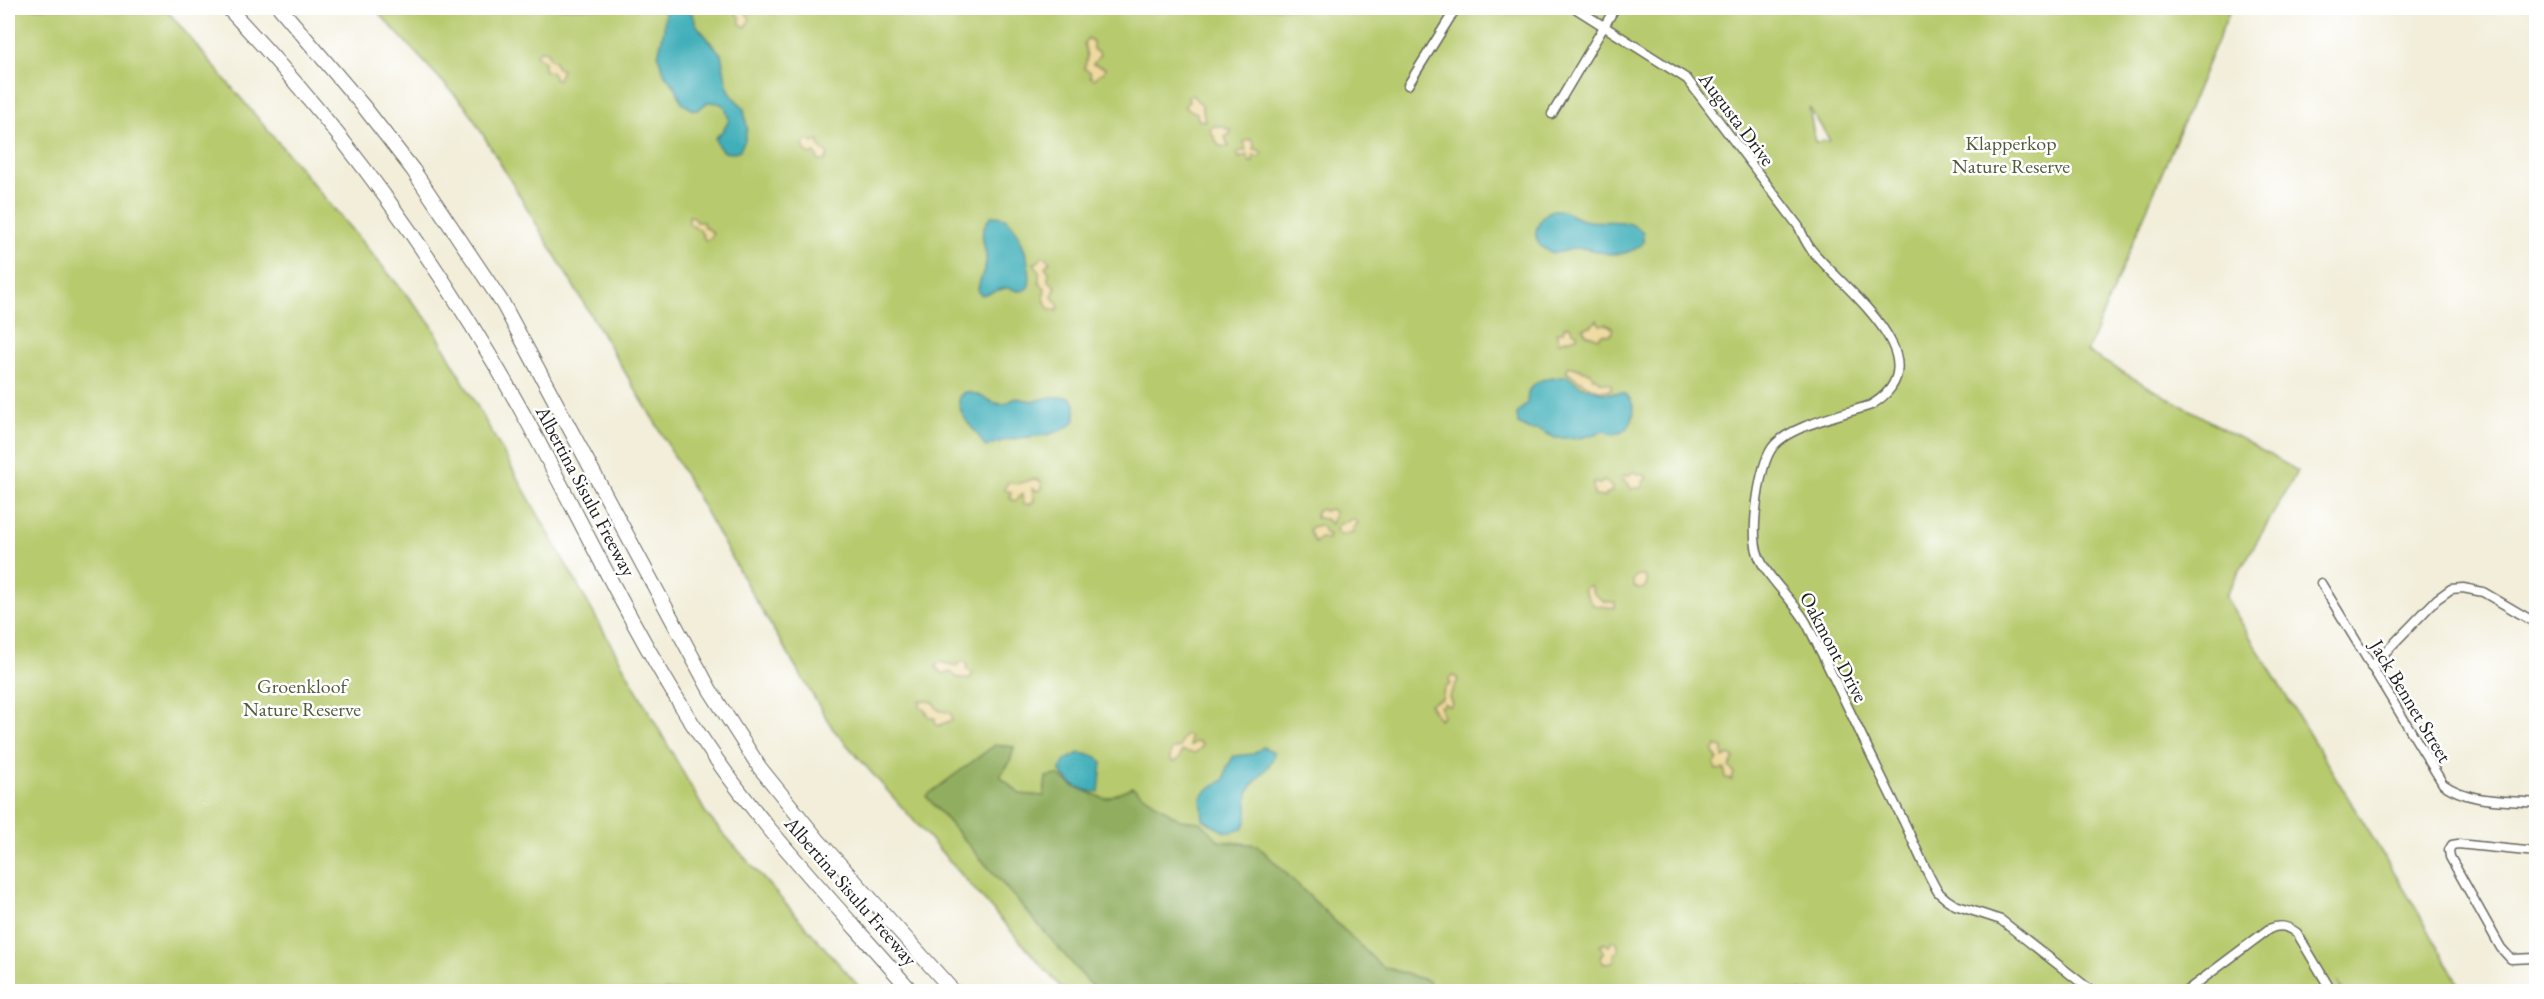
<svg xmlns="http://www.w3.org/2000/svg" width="2544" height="999" viewBox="0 0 2544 999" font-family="'EB Garamond',serif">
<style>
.green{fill:#b7ca6d;stroke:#6a7344;stroke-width:1.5;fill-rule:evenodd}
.forest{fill:#91ae60;stroke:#56653e;stroke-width:1.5}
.sand{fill:#eeda9e;stroke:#857b5d;stroke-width:1.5}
.water{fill:#3fafb9;stroke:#2e666a;stroke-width:1.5}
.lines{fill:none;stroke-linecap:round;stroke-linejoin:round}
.minor-casing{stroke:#67665e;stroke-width:11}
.trunk-casing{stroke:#67665e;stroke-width:16}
.minor{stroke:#fff;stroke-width:8}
.trunk{stroke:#fff;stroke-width:14}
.labels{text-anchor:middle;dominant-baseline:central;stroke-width:5;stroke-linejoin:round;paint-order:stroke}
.street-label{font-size:20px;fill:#1c1c1c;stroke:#fff}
.park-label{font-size:20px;fill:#525938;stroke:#fff}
</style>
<rect width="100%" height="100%" fill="#fff"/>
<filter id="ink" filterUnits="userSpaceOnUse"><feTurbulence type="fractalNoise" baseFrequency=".0167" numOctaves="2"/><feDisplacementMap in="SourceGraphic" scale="12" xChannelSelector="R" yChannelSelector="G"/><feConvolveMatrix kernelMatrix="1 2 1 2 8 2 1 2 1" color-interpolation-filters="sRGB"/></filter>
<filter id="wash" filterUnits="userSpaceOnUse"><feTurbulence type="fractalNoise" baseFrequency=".008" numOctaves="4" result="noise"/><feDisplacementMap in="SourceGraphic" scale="24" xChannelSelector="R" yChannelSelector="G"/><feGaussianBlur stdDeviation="1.35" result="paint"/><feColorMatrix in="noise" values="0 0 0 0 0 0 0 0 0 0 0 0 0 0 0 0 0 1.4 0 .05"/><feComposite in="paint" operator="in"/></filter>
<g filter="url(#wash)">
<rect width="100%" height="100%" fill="#f2eeda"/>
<!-- green -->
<g class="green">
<path d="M8,8H165L431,324L707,815L863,991H8Z"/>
<path d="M374,8H2231L2087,352L2298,471L2225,596L2421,917L2462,991H2343L2338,982L2342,991H1064L833,729L755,599L656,424L467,108ZM1809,107L1829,139V141L1815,142Z"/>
</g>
<!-- forest -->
<path class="forest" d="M995,745L1014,747L1010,762L1000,776L1020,794L1044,796L1046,777L1058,775L1073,786L1105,799L1132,787L1180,820L1201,822L1219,841L1257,845L1381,966L1429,981L1434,991H1096L926,796Z"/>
<!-- sand -->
<g class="sand">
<path d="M738,8H750L746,13L750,19L746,27L740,24V17L736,14Z"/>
<path d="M1088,38L1093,42V50L1099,52L1100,55L1093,64L1105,68L1104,72L1099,74L1095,79L1091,78L1090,72L1084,68C1089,58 1086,53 1084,43Z"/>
<path d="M540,50L547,51L549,58L555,61L556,67L562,70L558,79H555L551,72L544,70V62L536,55Z"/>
<path d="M1192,95L1202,105L1205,121L1198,120L1197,113L1185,108V105L1189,102L1188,96Z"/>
<path d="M1213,126H1224L1226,129L1231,130L1230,134L1225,137L1229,147L1219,146L1210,130Z"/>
<path d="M807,139L813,143L819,140V147L828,154L825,161H819L815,153L811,155L807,153L803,146Z"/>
<path d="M1250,139L1254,143V149L1259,150L1262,154L1259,157L1253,155V162H1250L1247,155L1240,158L1237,154L1240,151H1246L1244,142Z"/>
<path d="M689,216H693L696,222H703L704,227L710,230L713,234L710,239L705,240L700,230L689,224Z"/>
<path d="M1043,256L1050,261L1045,267L1049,272L1048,280L1056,287L1052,297L1059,306L1057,311L1048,308C1044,301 1043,296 1045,288L1039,283V271L1034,263L1038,262Z"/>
<path d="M1597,320L1600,325L1606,324L1613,328V333L1609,335L1602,334L1598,338L1586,334L1583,328L1591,326Z"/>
<path d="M1569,325L1572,331L1577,333V337L1559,342L1556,332H1563L1564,327Z"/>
<path d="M1569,366L1591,373L1593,378H1597L1601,382L1611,384V389C1597,396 1578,378 1566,372Z"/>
<path d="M1633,472L1646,476V479L1642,482L1643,487L1631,489L1628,483L1621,479L1622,476H1628Z"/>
<path d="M1034,479L1041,481L1042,488L1038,491L1032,488L1034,501L1029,505L1023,503L1022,494L1016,501L1010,499L1011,492L1004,490L1008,482L1017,484Z"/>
<path d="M1604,481L1611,486L1612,492L1607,493L1605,497L1594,496L1593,483L1600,484Z"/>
<path d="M1321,509L1325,511L1330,509L1335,512L1331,524L1325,519L1316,518V512Z"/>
<path d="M1353,519L1358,523L1353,528L1354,533L1339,535L1336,528L1338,525Z"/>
<path d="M1320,525L1324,528L1323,532L1329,535L1328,539L1320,538L1315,543L1309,530L1311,527Z"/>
<circle cx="1640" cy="582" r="7"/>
<path d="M1587,586H1591L1593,593L1605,602H1615V608L1593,605L1584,591Z"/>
<path d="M963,661L967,664L966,669L973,673L969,680L956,677L951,672L944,674L937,669L936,666L940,662L956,666Z"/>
<path d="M1452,676L1456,677L1458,680L1449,697L1452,703L1450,707L1444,703L1442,707L1439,706L1443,716L1439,719L1429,704L1442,699L1444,689L1450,684L1449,679Z"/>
<path d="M920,700L933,702L938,710L951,713L952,720L938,726L935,723V718H930L924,709L920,707Z"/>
<path d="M1186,735L1190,737V746L1197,741L1202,744L1201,748L1195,753L1182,751L1179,759L1173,762L1170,759L1171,750L1180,747L1182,739Z"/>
<path d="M1716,746L1723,748V758L1729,755L1734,758L1729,767L1734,773L1732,780L1725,778V769L1716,770L1714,764L1718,760L1713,752Z"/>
<path d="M1613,940L1617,942L1619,951L1614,954V962L1603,963L1600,957L1604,953L1600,946L1603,943L1609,946Z"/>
</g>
<!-- water -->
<g class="water">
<path d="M665,8H689L698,27L721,54L727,85L731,94L744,109L747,128L745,140L740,150C727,156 719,152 715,138L723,131L729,120L725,107L719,103L708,102L698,110H693L682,103L676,88L665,75L658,56L664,29Z"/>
<path d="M1553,210C1567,209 1572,218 1584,220C1605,225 1625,215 1643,232V242C1639,248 1635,249 1628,252C1606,259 1598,248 1578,248C1568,248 1560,255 1551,252C1527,245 1535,217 1553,210Z"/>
<path d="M991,216C996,216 1001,216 1005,218C1020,226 1035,274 1028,288C1019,294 1016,289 1006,288L982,295L978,292C978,281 984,273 986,263C988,245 974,237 991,216Z"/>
<path d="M1567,376L1583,387L1595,389L1602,393H1623C1645,405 1630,444 1604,431L1581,438H1555L1540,430H1530L1518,424L1517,414L1527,403L1528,392L1534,385L1541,380Z"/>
<path d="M964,392C979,391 989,404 1002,404C1007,404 1011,400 1016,398L1034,401L1051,397H1070L1075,404V420C1059,441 1020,434 999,442C994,443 991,445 986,447C982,443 981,439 978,435C968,423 958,413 959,397Z"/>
<path d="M1263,747L1274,752C1273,768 1256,776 1249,791C1244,804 1251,817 1243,828C1229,838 1215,827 1203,819L1201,798L1208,789L1224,780L1227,767L1234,756L1253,754Z"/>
<path d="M1080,753L1095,756L1102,762L1099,792C1083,792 1068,784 1060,771L1065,760Z"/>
</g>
</g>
<g filter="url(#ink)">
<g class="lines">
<defs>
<g id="minor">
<path d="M1575,8L1687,79L1799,227C1802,234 1805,241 1810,248C1839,286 1947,360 1871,405C1845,414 1787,426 1772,448C1759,467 1751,529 1757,551C1764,577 1795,600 1808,626C1841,691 1871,757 1904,822C1915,845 1925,870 1938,892L1946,899L1955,905L2001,920L2093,992"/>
<path d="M1408,85L1456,8"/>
<path d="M1552,114L1615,8"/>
<path d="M2321,583L2443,784C2470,803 2505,800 2536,803"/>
<path d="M2371,667L2437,599L2451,589L2463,588L2483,592L2536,623"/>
<path d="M2536,852L2458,844L2452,845L2449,850L2450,857L2501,948L2511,959L2536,958"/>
<path d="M2185,992L2269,929C2280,924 2288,926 2297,933L2332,992"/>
</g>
<g id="trunk">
<path d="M228,8C345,131 443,268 525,417C579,516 627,619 687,715C749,816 834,902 912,992"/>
<path d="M280,8L364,107L413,170L503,304L710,690L760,768L818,840L954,992"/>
</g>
</defs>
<!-- minor casing -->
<use href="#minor" class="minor-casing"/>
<!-- trunk casing -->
<use href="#trunk" class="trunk-casing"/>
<!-- minor -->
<use href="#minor" class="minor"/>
<!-- trunk -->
<use href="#trunk" class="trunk"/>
</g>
</g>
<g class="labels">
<!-- street labels -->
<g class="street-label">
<text transform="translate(1737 119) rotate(53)">Augusta Drive</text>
<text transform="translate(586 491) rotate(62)">Albertina Sisulu Freeway</text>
<text transform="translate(1834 647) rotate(62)">Oakmont Drive</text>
<text transform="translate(2411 701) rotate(59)">Jack Bennet Street</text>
<text transform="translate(851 891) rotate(49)">Albertina Sisulu Freeway</text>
</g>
<!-- park labels -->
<g class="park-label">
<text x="2011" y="143">Klapperkop<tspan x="2011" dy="23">Nature Reserve</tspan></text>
<text x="302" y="686">Groenkloof<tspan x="302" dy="23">Nature Reserve</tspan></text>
</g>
</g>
<!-- margin -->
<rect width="2544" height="999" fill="none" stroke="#fff" stroke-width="30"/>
</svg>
